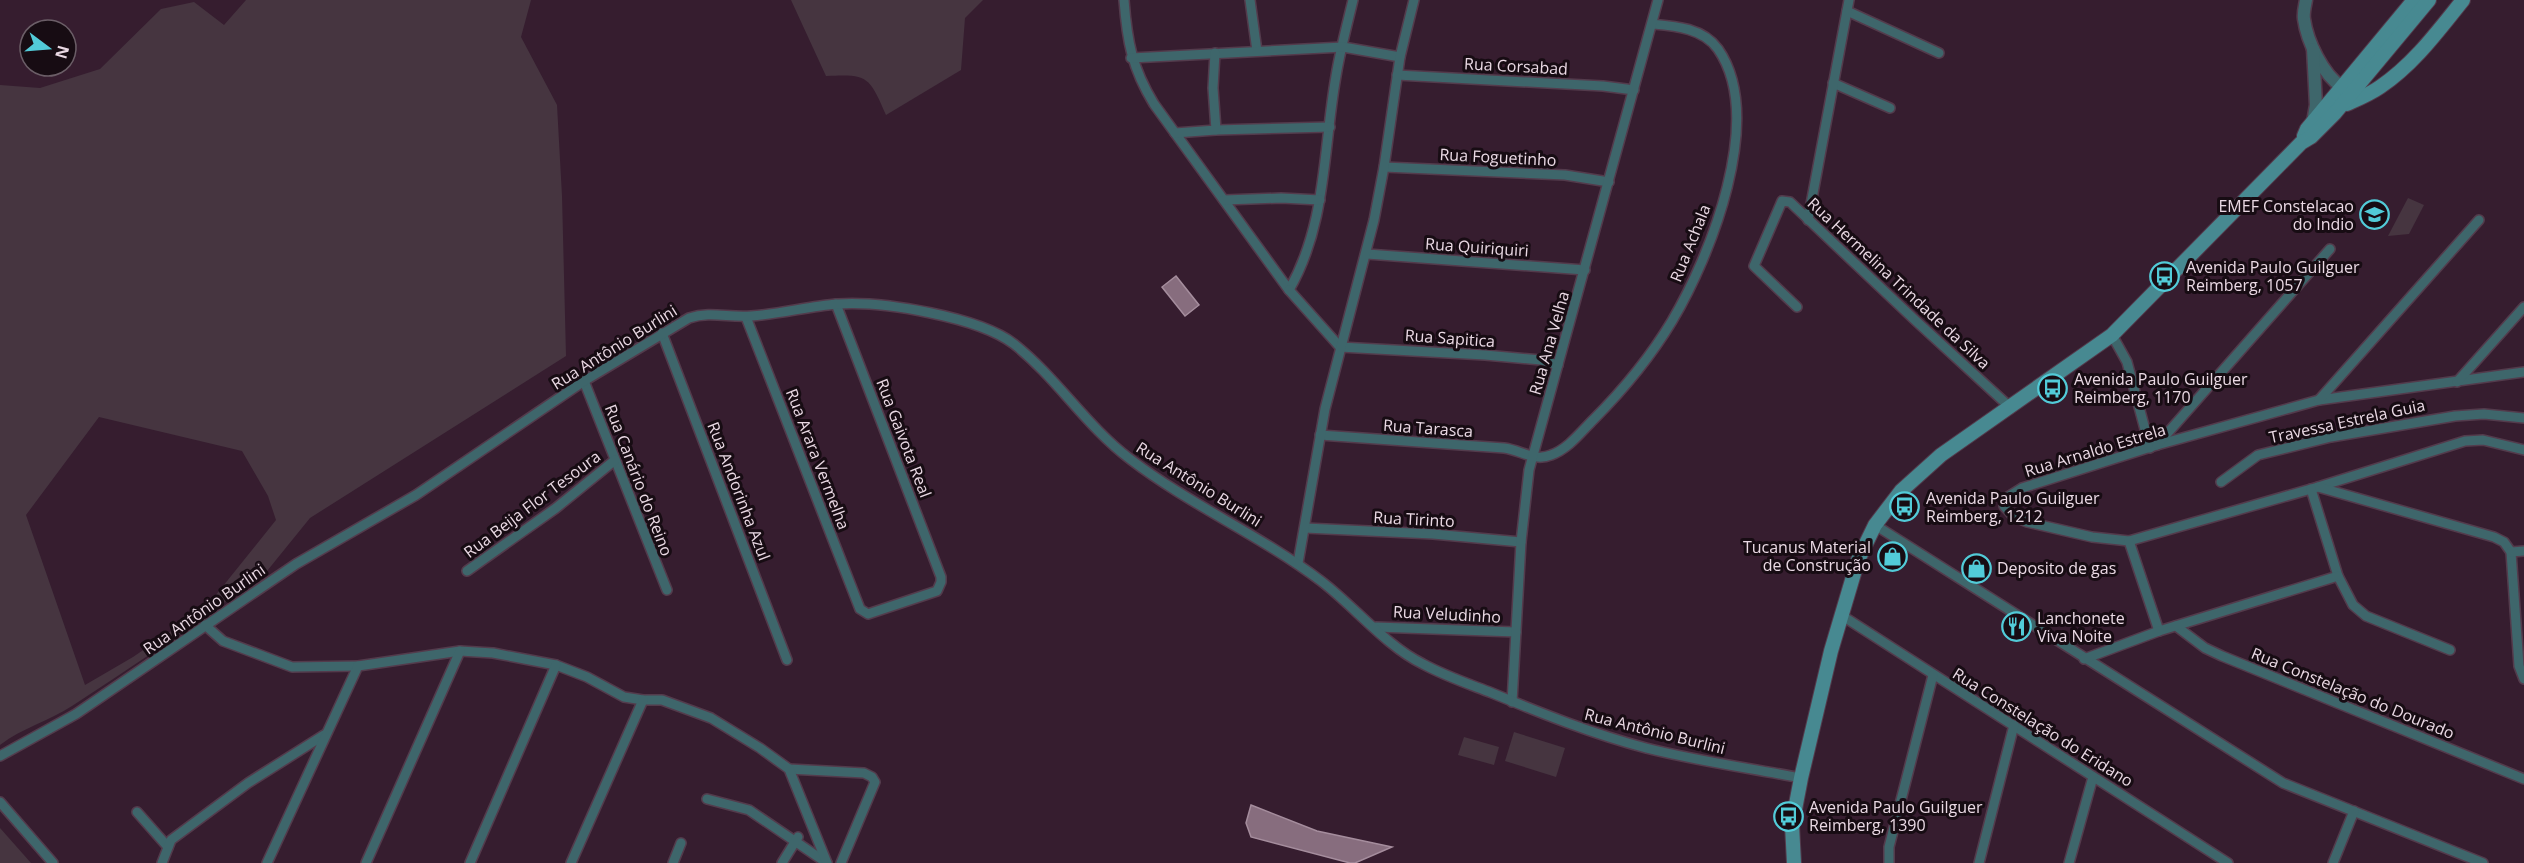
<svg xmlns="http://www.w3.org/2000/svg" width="2524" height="863" viewBox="0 0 2524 863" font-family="'Open Sans',sans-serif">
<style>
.green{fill:#463540;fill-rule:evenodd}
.water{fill:#876d7e;stroke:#a58d9d;stroke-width:1.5}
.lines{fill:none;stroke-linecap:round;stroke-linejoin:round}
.minor-casing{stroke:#533b4c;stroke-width:12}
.tertiary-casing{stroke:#533b4c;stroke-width:15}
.secondary-casing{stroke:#533b4c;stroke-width:16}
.minor{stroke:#3e666b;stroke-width:9}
.tertiary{stroke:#3e666b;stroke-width:12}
.secondary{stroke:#478991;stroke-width:14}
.labels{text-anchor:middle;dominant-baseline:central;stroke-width:6;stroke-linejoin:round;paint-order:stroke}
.street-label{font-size:16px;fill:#ead9e4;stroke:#170c13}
.poi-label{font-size:16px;fill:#ead9e4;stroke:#170c13;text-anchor:start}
</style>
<rect width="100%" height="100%" fill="#361d2f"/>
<!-- green -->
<g class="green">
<path d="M246,0H531L521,37L557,105L562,196L566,356L310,518L263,576L235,587L231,598C179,635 126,671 72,706C49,721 22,728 0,745V85L40,88L100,69L161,9L194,2L224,25ZM99,417L242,451L268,496L276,520L215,596L196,614L133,657L85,685L26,515Z"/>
<path d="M791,0H983L965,18L961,70L886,115C869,76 868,74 826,76Z"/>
<path d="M2408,198L2424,205L2409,234L2388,236Z"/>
<path d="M1514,732L1565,748L1556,777L1505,761Z"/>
<path d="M1464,737L1499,747L1494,765L1458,755Z"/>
<path d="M0,828L31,863H0Z"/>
</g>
<!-- water -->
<g class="water">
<path d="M1176,276L1199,305L1185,316L1162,287Z"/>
<path d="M1251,805L1317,831L1392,847L1355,863H1350L1251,837L1246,823Z"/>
</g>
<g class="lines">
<defs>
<g id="minor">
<path d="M1124,0C1127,41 1132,68 1154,104L1289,290C1327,224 1323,149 1336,76C1340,51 1347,25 1353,0"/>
<path d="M1250,0L1257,51"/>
<path d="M1847,11L1939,53"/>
<path d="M1131,58L1343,47L1400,57"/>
<path d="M1397,75L1603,86L1634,90"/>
<path d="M1833,83L1890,108"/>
<path d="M1216,130L1330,127"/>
<path d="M1175,133L1216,130L1213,88L1215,53"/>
<path d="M1384,167L1565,175L1609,182"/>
<path d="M1224,200L1281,198L1320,200"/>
<path d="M1808,220L1849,0"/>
<path d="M1367,254L1585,270"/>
<path d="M1289,290L1340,347L1485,355L1541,360L1558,365"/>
<path d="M1797,307L1754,266L1782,201L1790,202L1916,321L2011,408"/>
<path d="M746,317L860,609L868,614L937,591L941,582V577L836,304"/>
<path d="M662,333L787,660"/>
<path d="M2112,335L2127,362L2150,448"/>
<path d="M2524,372L2319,400L2157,445L2022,488L2006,498L2004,506L2013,516L2027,522L2092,537L2129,541L2318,487L2465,441L2483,440L2524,450"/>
<path d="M584,381L667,590"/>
<path d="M2457,382L2524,307"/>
<path d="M2319,400L2479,220"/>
<path d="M1320,435L1504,448C1521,450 1534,462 1551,455C1568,449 1580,433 1593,420C1622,391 1651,356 1672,321C1710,257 1766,118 1718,49C1703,28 1675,26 1652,24"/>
<path d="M2157,445L2330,249"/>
<path d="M2221,482L2258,455L2331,437L2455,416L2484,414L2524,418"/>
<path d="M2318,487L2494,537L2504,542L2511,552L2519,666L2524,679"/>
<path d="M2311,489L2338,576L2353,605L2366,616L2450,650"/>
<path d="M1875,525L2283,783L2483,863"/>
<path d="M1305,528L1433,534L1521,542"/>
<path d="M2129,541L2159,631"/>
<path d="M2511,552L2524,551"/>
<path d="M1298,563L1325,409L1374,220L1384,167L1400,57L1414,0"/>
<path d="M467,571L556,508L615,460"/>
<path d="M1841,615L2228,863"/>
<path d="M205,625L223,641L292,667L358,666"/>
<path d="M2176,626L2205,648L2222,656L2524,779"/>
<path d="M1376,627L1516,632"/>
<path d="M2084,659L2159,631L2338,576"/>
<path d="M1512,702L1521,542L1529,470L1658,0"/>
<path d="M0,756L76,714L296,564L416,495L584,381L689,318C711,311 729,318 751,316C781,314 809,306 838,304C883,301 979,317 1014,344C1057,378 1086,426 1130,459C1190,505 1260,535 1321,581C1354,606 1386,646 1423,664C1445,676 1469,684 1492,693C1543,714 1593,734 1646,748C1697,761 1750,768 1801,778"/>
<path d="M789,769L864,773L872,777L875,782L841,863"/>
<path d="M707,799L749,810L827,863"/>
<path d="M0,802L53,863"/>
<path d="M137,812L168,847"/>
<path d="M162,863L171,840L248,783L324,735"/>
<path d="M267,863L358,666L460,651L493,653L556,665L587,677L624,697L643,700H662L711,718L760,748L789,769L827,863"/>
<path d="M366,863L460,651"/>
<path d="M470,863L556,665"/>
<path d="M571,863L643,700"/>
<path d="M673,863L681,843"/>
<path d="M782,863L798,837"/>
<path d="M1889,863V847L1933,675"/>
<path d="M1979,863L2014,725"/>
<path d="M2069,863L2093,777"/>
<path d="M2333,863L2354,811"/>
</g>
<g id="tertiary">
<path d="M2306,0C2305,6 2303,13 2304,19C2307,41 2323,75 2342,87"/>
<path d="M2313,122L2316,105L2313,49"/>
</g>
<g id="secondary">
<path d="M2347,104C2358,99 2370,94 2380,87C2414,64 2438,31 2463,0"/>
<path d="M2304,136L2307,129L2414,0"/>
<path d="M1794,863L1792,825L1801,778L1831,651L1858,560L1875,525L1901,491L1941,455L2112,335L2301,143L2311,137L2335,113L2429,0"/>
</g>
</defs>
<!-- minor casing -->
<use href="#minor" class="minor-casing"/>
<!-- tertiary casing -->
<use href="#tertiary" class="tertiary-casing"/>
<!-- secondary casing -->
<use href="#secondary" class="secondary-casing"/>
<!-- minor -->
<use href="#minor" class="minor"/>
<!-- tertiary -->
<use href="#tertiary" class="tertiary"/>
<!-- secondary -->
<use href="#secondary" class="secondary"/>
</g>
<!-- icons -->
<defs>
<symbol id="school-ring" viewBox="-11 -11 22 22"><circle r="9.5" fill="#170c13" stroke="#52cbd8" stroke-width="1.5"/><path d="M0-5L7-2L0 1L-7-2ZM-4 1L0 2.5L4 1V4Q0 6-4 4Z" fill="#52cbd8"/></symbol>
<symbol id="bus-ring" viewBox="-11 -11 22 22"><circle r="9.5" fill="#170c13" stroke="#52cbd8" stroke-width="1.5"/><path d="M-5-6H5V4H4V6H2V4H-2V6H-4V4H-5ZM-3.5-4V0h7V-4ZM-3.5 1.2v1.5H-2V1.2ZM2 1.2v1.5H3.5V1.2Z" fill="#52cbd8"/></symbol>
<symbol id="shop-ring" viewBox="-11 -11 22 22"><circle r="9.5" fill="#170c13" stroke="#52cbd8" stroke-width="1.5"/><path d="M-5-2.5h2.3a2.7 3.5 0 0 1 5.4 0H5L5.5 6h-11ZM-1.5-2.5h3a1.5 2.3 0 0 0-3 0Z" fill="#52cbd8"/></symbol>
<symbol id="restaurant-ring" viewBox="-11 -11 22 22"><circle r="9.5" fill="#170c13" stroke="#52cbd8" stroke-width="1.5"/><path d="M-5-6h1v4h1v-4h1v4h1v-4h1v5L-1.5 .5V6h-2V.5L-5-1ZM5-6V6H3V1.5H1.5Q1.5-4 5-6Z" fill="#52cbd8"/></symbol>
</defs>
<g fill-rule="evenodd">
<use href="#school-ring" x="2358" y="198" width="33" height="33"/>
<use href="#bus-ring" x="2148" y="260" width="33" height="33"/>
<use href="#bus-ring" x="2036" y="372" width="33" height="33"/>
<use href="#bus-ring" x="1888" y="490" width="33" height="33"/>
<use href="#shop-ring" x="1876" y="540" width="33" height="33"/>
<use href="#shop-ring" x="1960" y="552" width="33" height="33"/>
<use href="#restaurant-ring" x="2000" y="610" width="33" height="33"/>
<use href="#bus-ring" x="1772" y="800" width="33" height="33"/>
</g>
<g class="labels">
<!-- street labels -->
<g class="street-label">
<text transform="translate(1516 66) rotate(3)">Rua Corsabad</text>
<text transform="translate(1498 157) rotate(3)">Rua Foguetinho</text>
<text transform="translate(1690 243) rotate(-68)">Rua Achala</text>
<text transform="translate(1477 247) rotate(4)">Rua Quiriquiri</text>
<text transform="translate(1899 283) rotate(43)">Rua Hermelina Trindade da Silva</text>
<text transform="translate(1450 338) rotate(4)">Rua Sapitica</text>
<text transform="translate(1549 343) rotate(-74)">Rua Ana Velha</text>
<text transform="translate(614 347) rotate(-32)">Rua Antônio Burlini</text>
<text transform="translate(2347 421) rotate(-12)">Travessa Estrela Guia</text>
<text transform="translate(1428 428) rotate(4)">Rua Tarasca</text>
<text transform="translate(904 438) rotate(69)">Rua Gaivota Real</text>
<text transform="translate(2095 450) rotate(-17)">Rua Arnaldo Estrela</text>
<text transform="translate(818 459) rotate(69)">Rua Arara Vermelha</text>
<text transform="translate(639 480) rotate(69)">Rua Canário do Reino</text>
<text transform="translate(1199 484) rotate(32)">Rua Antônio Burlini</text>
<text transform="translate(739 491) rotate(69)">Rua Andorinha Azul</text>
<text transform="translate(532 504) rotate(-37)">Rua Beija Flor Tesoura</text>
<text transform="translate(1414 519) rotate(3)">Rua Tirinto</text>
<text transform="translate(204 609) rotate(-35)">Rua Antônio Burlini</text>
<text transform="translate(1447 614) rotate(3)">Rua Veludinho</text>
<text transform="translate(2353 693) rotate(22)">Rua Constelação do Dourado</text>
<text transform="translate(2043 727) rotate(32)">Rua Constelação do Eridano</text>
<text transform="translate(1655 731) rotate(14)">Rua Antônio Burlini</text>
</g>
<!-- poi labels -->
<g class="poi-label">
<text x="2354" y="206" text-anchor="end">EMEF Constelacao<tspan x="2354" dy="18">do Indio</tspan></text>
<text x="2186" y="267">Avenida Paulo Guilguer<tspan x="2186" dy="18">Reimberg, 1057</tspan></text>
<text x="2074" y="379">Avenida Paulo Guilguer<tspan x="2074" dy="18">Reimberg, 1170</tspan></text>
<text x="1926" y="498">Avenida Paulo Guilguer<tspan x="1926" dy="18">Reimberg, 1212</tspan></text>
<text x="1871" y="547" text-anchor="end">Tucanus Material<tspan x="1871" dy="18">de Construção</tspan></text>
<text x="1997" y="568">Deposito de gas</text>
<text x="2037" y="618">Lanchonete<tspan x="2037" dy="18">Viva Noite</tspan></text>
<text x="1809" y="807">Avenida Paulo Guilguer<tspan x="1809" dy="18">Reimberg, 1390</tspan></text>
</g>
</g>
<!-- north arrow -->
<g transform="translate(48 48) rotate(106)"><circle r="28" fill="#170c13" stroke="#6b5e67" stroke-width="1.5"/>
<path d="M0-4.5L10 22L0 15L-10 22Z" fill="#52cbd8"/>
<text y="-9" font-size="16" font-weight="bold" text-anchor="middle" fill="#ead9e4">N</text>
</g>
</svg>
